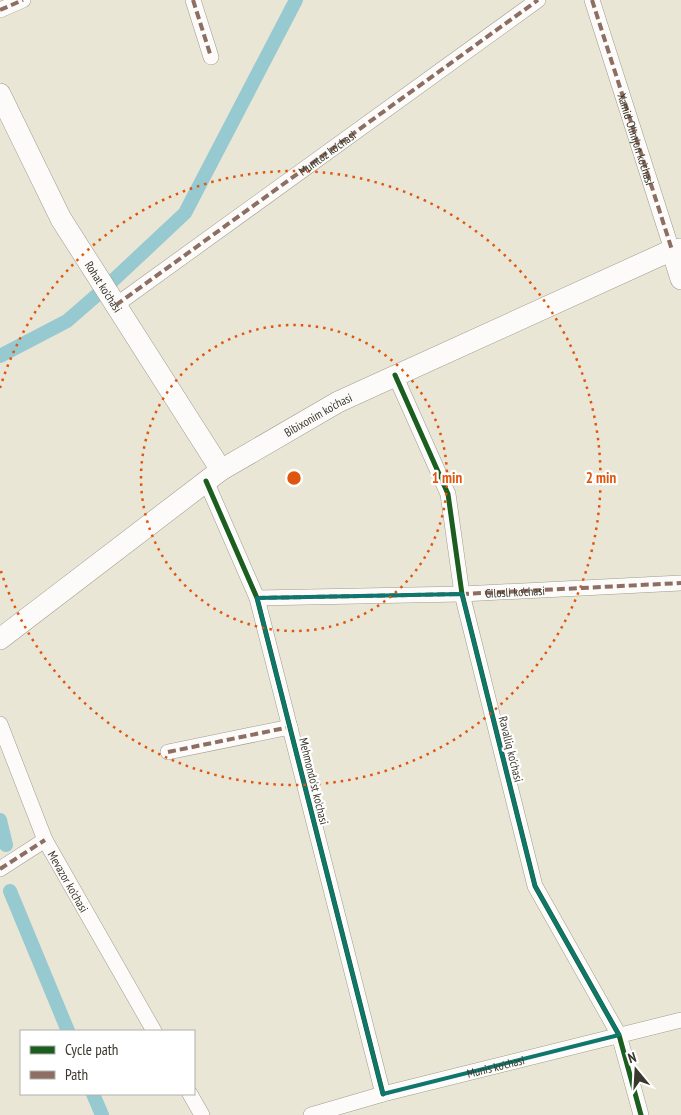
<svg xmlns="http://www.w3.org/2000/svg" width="681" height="1115" viewBox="0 0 681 1115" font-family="'PT Sans Narrow',sans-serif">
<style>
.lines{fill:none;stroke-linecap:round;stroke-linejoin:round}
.canal{stroke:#96c9d0;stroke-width:14}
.street-casing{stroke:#9e9b8e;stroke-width:16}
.secondary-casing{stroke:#9e9b8e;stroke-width:22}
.street{stroke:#fcfbf9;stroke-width:15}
.secondary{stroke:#fcfbf9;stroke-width:21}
.quiet{stroke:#8d6e63;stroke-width:4;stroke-dasharray:8 4;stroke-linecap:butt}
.cycleway-casing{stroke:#fff;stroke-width:8}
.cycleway{stroke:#1b5e20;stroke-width:5}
.marked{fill:none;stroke:#0f766e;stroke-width:4;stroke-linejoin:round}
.ring{fill:none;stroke:#df570e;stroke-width:2.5;stroke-dasharray:2.5 5}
.labels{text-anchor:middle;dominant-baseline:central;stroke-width:4.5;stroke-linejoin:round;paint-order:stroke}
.street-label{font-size:12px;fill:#3a372c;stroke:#fff}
.centre{fill:#df570e;stroke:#fff;stroke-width:2.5}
.ring-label{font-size:15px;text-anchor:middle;font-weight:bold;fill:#df570e;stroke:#fff;stroke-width:4.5;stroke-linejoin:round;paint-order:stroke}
</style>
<rect width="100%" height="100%" fill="#eae6d6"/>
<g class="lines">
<!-- canal -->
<g class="canal">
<path d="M0,356L67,321L105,288L185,213L296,0"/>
<path d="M0,820L6,845"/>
<path d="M10,891L68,1031"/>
<path d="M93,1094L102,1115"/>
</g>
<defs>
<g id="street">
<path d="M193,0L211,57"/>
<path d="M592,0L672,250L680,246"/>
<path d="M0,10L23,0"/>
<path id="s1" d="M116,305L538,0"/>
<path d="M395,375L448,494L462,594L535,886L619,1035L641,1115"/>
<path d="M206,481L257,598L383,1094"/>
<path id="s2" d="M257,598L462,594L681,583"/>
<path id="s3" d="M0,724L45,840L154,1031"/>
<path d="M168,752L290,727"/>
<path d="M0,869L45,840"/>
<path d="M190,1094L202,1115"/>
<path id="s4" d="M311,1115L383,1094L681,1020"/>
</g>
<g id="secondary">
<path id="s5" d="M0,94L61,219L221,470"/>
<path id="s6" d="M0,639L221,470L338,402L672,250L681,279"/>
</g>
</defs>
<!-- street casing -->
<use href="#street" class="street-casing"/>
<!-- secondary casing -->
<use href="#secondary" class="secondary-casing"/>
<!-- street -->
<use href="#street" class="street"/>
<!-- secondary -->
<use href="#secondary" class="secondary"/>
<!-- quiet -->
<g class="quiet">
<path d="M193,0L211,57"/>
<path id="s7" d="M592,0L672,250"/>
<path d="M0,10L23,0"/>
<path d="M116,305L538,0"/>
<path d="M257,598L462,594L681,583"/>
<path d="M168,752L290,727"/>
<path d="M0,869L45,840"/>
</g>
<defs>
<g id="cycleway">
<path d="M395,375L448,494L462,594L535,886L619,1035L641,1115"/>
<path d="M206,481L257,598L383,1094"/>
</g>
</defs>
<!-- cycleway casing -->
<use href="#cycleway" class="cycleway-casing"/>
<!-- cycleway -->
<use href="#cycleway" class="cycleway"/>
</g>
<!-- marked area -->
<path class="marked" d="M462,594L535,886L619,1035L383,1094L257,598Z"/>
<!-- distance rings -->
<g class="ring">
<circle cx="294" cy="478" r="153"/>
<path d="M0 388A307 307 0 1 1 0 568"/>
</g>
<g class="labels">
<!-- street labels -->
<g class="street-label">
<text stroke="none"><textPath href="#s7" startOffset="146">Xamid Olimjon ko'chasi</textPath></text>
<text stroke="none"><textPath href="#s1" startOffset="260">Mumtoz ko'chasi</textPath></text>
<text stroke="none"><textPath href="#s5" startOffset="219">Rohat ko'chasi</textPath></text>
<text stroke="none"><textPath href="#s6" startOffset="390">Bibixonim ko'chasi</textPath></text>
<text stroke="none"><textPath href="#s2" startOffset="258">Gilosli ko'chasi</textPath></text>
<text transform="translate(511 749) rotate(76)">Ravalliq ko'chasi</text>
<text transform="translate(314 781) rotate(76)">Mehmondo'st ko'chasi</text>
<text stroke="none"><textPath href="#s3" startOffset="172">Mevazor ko'chasi</textPath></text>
<text stroke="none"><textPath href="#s4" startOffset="191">Munis ko'chasi</textPath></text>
</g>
</g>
<circle cx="294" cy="478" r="8" class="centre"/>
<g class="ring-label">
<text x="447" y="483">1 min</text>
<text x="601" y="483">2 min</text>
</g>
<!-- legend -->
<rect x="20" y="1030" width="175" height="65" fill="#ffffff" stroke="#b0afab"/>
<rect x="30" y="1046" width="25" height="8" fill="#1b5e20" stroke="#b0afab"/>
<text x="65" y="1055" font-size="15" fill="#3a372c">Cycle path</text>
<rect x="30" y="1071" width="25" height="8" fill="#8d6e63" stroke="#b0afab"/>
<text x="65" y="1080" font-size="15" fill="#3a372c">Path</text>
<!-- north arrow -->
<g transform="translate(636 1070) rotate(342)" stroke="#ffffff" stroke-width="4" paint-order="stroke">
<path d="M0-4L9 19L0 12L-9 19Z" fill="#3a372c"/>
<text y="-8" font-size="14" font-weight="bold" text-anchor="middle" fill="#3a372c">N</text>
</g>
</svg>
